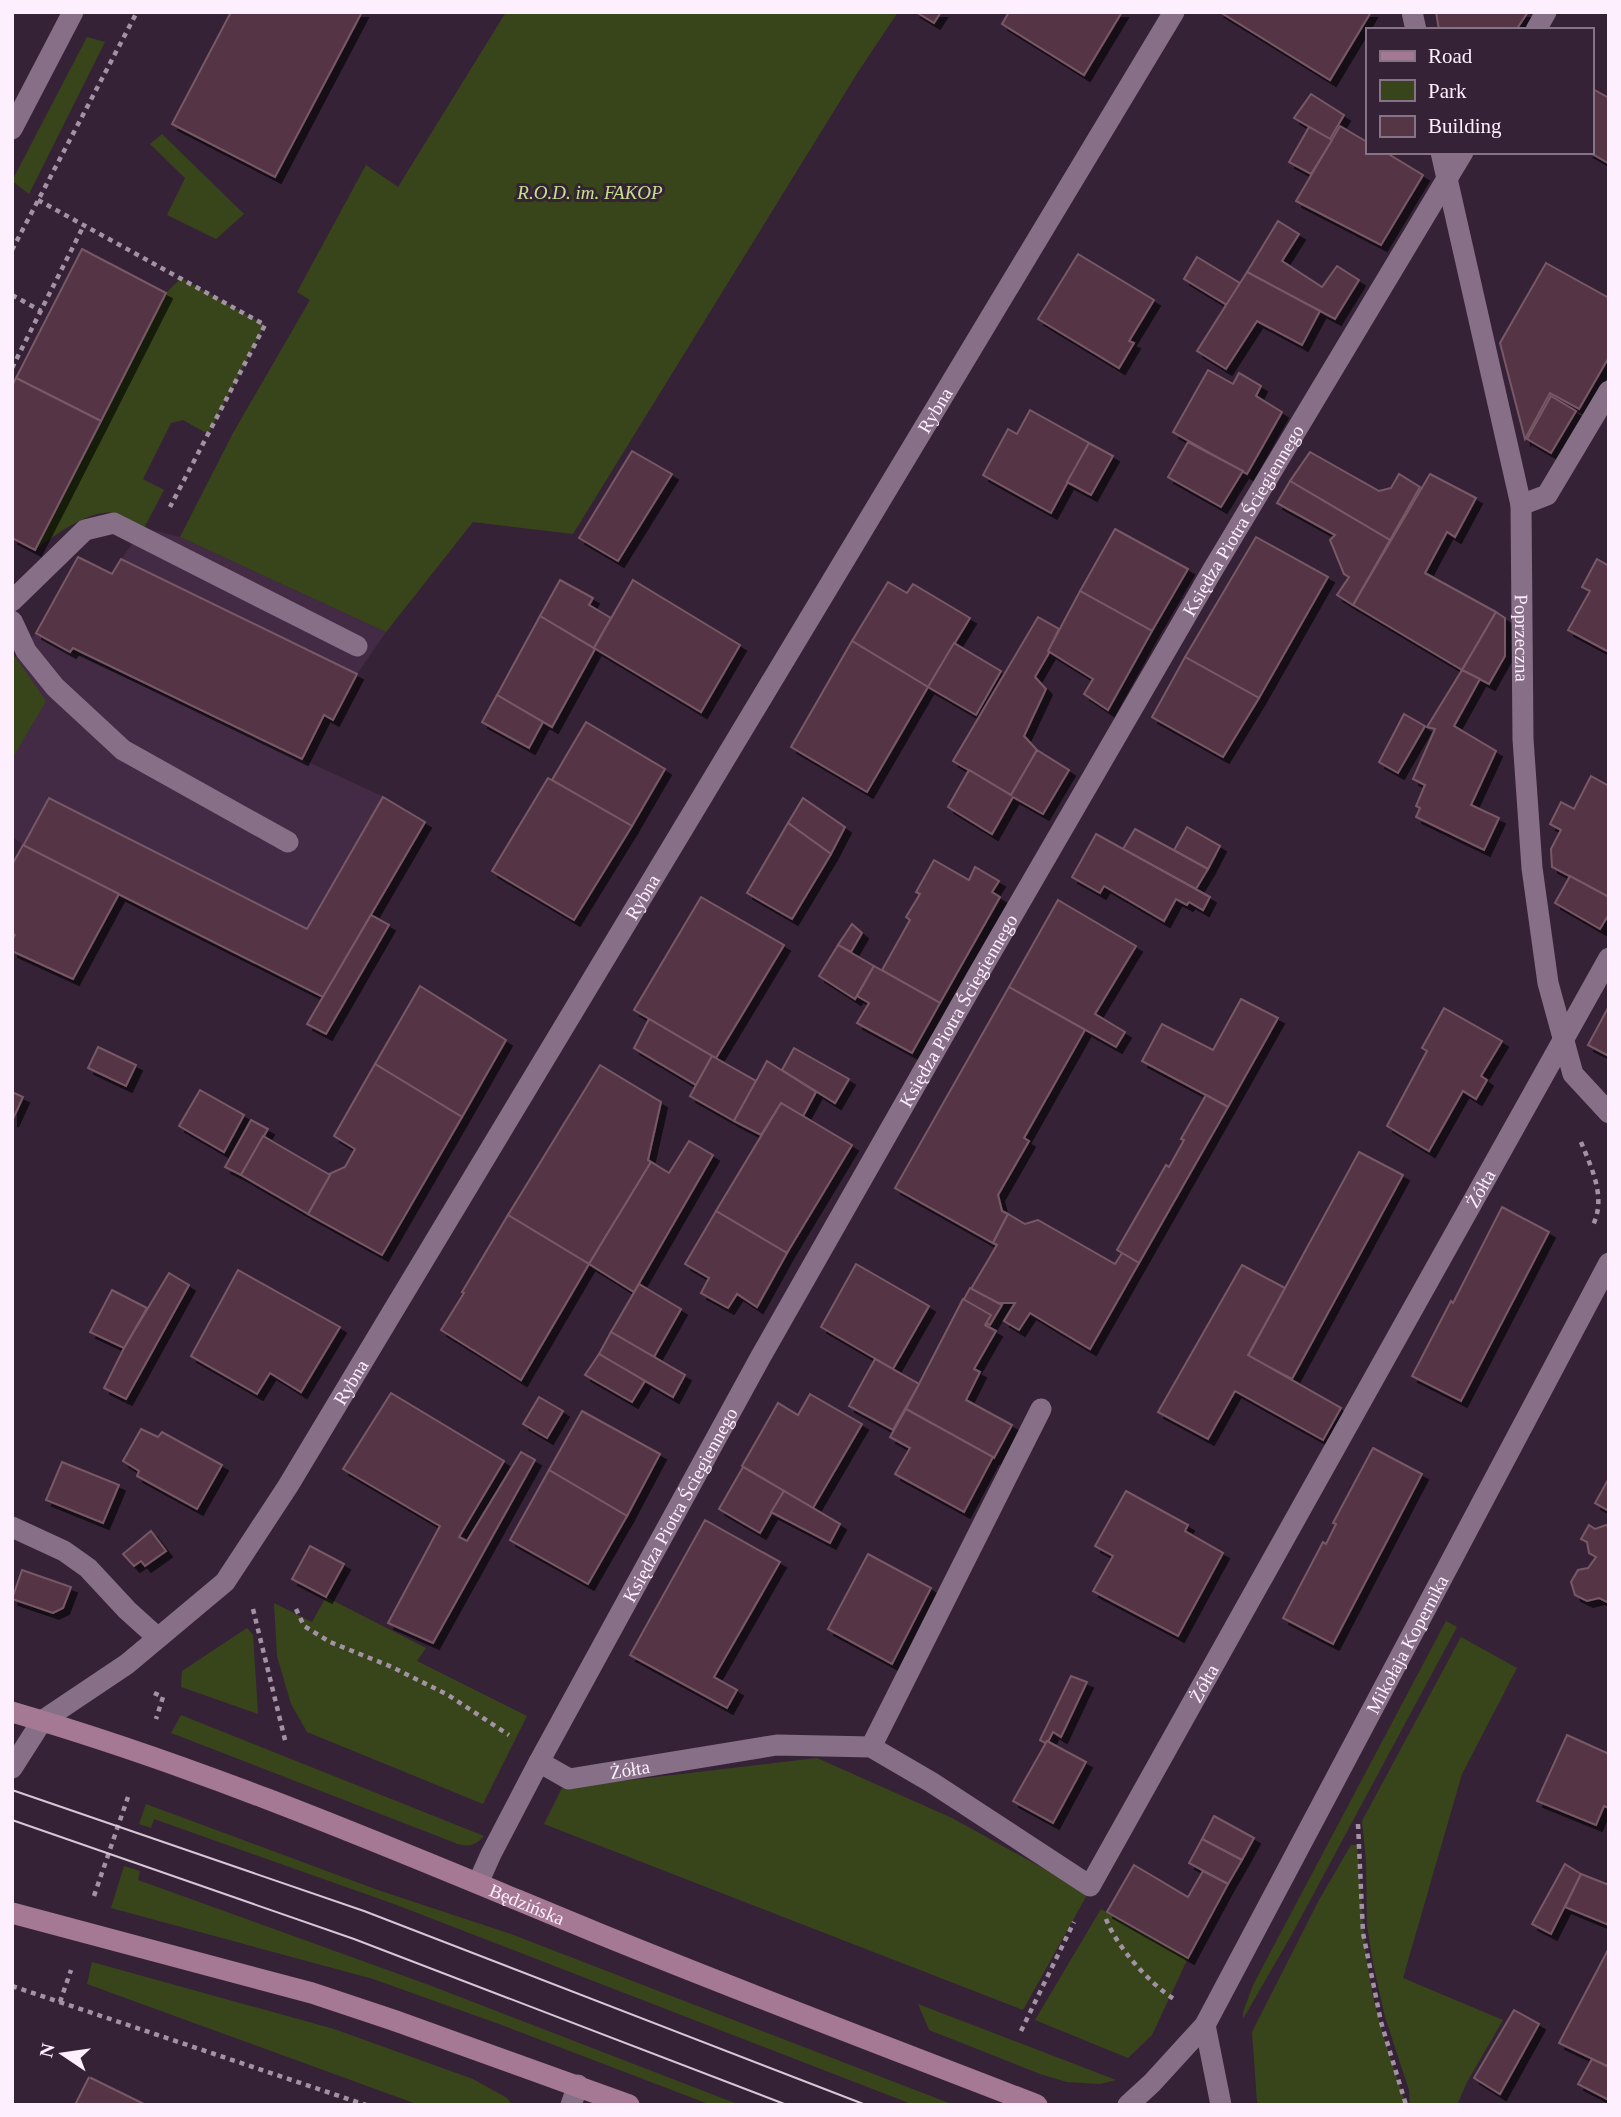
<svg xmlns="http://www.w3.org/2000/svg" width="1621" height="2117" viewBox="0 0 1621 2117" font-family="'Times New Roman',serif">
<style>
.built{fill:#442b45}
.green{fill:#38451a}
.building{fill:#543644;stroke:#785866;stroke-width:2;filter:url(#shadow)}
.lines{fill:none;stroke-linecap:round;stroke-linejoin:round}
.path{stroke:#a392a4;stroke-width:4.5;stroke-dasharray:5 5;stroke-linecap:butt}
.lane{stroke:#876f88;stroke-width:21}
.street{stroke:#876f88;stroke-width:21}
.secondary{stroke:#a57993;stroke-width:21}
.tram{stroke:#d6c7d6;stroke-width:2}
.labels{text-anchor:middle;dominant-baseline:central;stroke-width:6;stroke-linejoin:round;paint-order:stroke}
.park-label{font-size:19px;font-style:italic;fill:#c4e18b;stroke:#362237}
.street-label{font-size:19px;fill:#fdeffd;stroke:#362237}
</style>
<defs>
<filter id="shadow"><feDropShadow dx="6" dy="6" stdDeviation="0" flood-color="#0009"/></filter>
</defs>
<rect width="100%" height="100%" fill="#362237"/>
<!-- built -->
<g class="built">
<path d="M144,528L180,537L386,632L357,674L121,559Z"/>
<path d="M36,633L70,652L384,797L307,929L50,798L25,846L12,837V759L45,701L15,658Z"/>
</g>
<!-- green -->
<g class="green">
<path d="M506,12H898L858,72L573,534L473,522L386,632L180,537L233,433L310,300L297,292L366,165L398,187Z"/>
<path d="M87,37L105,42L29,194L12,181Z"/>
<path d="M162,134L244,214L216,239L167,215L185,178L150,144Z"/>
<path d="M181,278L265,325L208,434L183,420L171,423L143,479L164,490L144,528C135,523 123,515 114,513C89,509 54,536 35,550L166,293Z"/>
<path d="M12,652L46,701L12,759Z"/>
<path d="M326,1597L426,1648L417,1661L527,1716L483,1804L307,1732L291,1704L277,1656L274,1603L312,1622Z"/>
<path d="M1446,1621L1457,1627L1292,1934L1243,2019V2012L1253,1985Z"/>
<path d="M247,1628L253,1635L258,1714L181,1687L182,1671Z"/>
<path d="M1461,1637L1517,1668L1462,1774L1403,1978L1503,2020L1467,2082L1457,2105H1410L1409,2090L1385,2017L1373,1963L1367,1926L1366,1861L1362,1821Z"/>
<path d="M181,1715L484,1836C476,1845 470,1847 458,1844L171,1733Z"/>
<path d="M817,1758L952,1818L1088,1893L1023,2010L544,1824L562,1788Z"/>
<path d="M146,1804L378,1890L511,1934L954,2105H914L394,1904L154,1819L151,1828L139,1824Z"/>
<path d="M1351,1845H1357C1362,1888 1362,1932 1369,1975C1376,2019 1392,2062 1406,2105H1263L1257,2102L1252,2032L1319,1900Z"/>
<path d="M124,1866L140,1871L138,1880L429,1985L740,2105H711L499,2024L373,1979L111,1908Z"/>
<path d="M1101,1909L1188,1958L1152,2035L1128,2058L1035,2020Z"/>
<path d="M92,1962L334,2029L473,2079L507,2098L512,2105H419L87,1984Z"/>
<path d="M918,2004L1116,2080L1100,2084L1067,2082L1040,2074L929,2030Z"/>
</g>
<!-- building -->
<g class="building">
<path d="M231,12H362L275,177L172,124Z"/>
<path d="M916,12H941L934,23Z"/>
<path d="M1009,12H1122L1084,75L1002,24Z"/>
<path d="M1220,12H1371L1330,80Z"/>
<path d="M1436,12H1528L1516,30H1439Z"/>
<path d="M1591,88L1609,98L1608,163L1589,152H1591Z"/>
<path d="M1311,94L1344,115L1330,139L1294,118Z"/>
<path d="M1340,126L1367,142V152H1385L1423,175L1381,245L1296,201Z"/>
<path d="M1309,127L1332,140L1311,174L1289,162Z"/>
<path d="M1278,221L1299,234L1282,261L1322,287L1337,266L1359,280L1335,319L1247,272Z"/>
<path d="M82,249L166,293L101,421L16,378Z"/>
<path d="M1078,254L1154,300L1129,341L1134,343L1119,368L1038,319Z"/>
<path d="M1197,257L1240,283L1227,305L1184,279Z"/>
<path d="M1546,263L1609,298V357L1579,409L1550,393L1525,439L1500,343Z"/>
<path d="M1247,272L1320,311L1302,345L1257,321L1226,369L1197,351Z"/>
<path d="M1208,370L1233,384L1239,373L1261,386L1256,396L1282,412L1247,474L1173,432Z"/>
<path d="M16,378L101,421L35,550L12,538V386Z"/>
<path d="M1551,396L1576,411L1551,453L1527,439Z"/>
<path d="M1030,410L1089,443L1051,513L983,475L1008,429L1017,434Z"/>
<path d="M1188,442L1243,471L1221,507L1168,477Z"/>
<path d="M1089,443L1113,456L1091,495L1067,482Z"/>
<path d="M632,451L672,474L618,561L579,538Z"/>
<path d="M1310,452L1379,491L1391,488L1399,474L1420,487L1390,540L1290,481Z"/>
<path d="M1430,474L1476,498L1455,537L1447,532L1425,573L1496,612L1462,670L1353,605Z"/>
<path d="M1290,481L1390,540L1353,605L1337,595L1349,577L1344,574L1330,540L1335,535L1277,503Z"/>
<path d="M1115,529L1188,569L1152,631L1080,591Z"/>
<path d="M1256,537L1328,577L1259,698L1185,657Z"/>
<path d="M78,557L112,574L121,559L357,674L333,720L324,715L302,759L73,648L70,652L36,633Z"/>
<path d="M1597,559L1609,566V652L1568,630L1590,591L1582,587Z"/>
<path d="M560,580L593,598L589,605L611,618L594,648L540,616Z"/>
<path d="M633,580L740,645L701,712L594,648Z"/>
<path d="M888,582L907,593L913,584L970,618L928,687L852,641Z"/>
<path d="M1080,591L1152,631L1108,710L1084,694L1093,679L1048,651Z"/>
<path d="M1496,612L1505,618V656L1489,684L1462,670Z"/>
<path d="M540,616L595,649L552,727L497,695Z"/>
<path d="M1038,617L1059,629L1048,651L1049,653L1035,677L1046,689L1024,736L1037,750L1011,795L953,761Z"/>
<path d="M852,641L928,687L867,792L791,747Z"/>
<path d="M954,643L1001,671L976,715L928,687Z"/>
<path d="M1185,657L1259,698L1223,757L1152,717Z"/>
<path d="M1462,670L1480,679L1454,726L1496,751L1471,805L1499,818L1484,850L1416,817L1420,808L1416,806L1425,785L1413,779L1435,729L1427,727Z"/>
<path d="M497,695L543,722L529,748L482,722Z"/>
<path d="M1404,714L1425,726L1398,773L1379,762Z"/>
<path d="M586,722L665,769L632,826L552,780Z"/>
<path d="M1037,750L1069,770L1043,814L1013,797L992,834L948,807L969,770L1011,795Z"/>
<path d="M1591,776L1609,786V897L1552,867L1551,849L1561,830L1550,824L1561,802L1574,809Z"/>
<path d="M548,778L632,826L574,920L492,871Z"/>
<path d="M383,797L425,822L323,997L23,846L49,798L307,929Z"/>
<path d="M803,798L845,827L831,854L788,823Z"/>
<path d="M788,823L831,854L792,919L747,893Z"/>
<path d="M1187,827L1220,846L1208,869L1174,850Z"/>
<path d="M1135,829L1208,869L1196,889L1123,849Z"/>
<path d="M1096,834L1210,897L1203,910L1189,902L1187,905L1176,899L1164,921L1104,886L1100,893L1072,877Z"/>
<path d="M23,845L119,894L73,979L12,951V940L15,935L12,933V865Z"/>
<path d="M934,860L969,880L975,867L999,881L992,892L1000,897L940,1003L882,970L910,920L906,917L920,894L916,892Z"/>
<path d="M1570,876L1609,897V914L1600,929L1555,903Z"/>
<path d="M701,897L784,945L716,1058L634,1010Z"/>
<path d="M1058,900L1136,946L1095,1014L1125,1032L1116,1047L1009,987Z"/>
<path d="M371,915L389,925L326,1034L307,1024Z"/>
<path d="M852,924L862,933L851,952L838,945Z"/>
<path d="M838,945L874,966L855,999L819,976Z"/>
<path d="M874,966L940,1003L912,1053L857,1023L869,1003L857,996Z"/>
<path d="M420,986L506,1040L462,1117L375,1064Z"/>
<path d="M1009,987L1085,1030L1024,1138L1029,1141L998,1195L1002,1211L1008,1214L993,1243L895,1188Z"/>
<path d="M1241,999L1278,1018L1228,1107L1142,1061L1162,1024L1213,1050Z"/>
<path d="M1609,1006V1056L1588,1045Z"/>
<path d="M1444,1008L1502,1041L1481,1076L1487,1080L1476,1099L1463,1091L1429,1151L1387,1126L1427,1051L1422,1048Z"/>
<path d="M649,1019L712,1056L696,1085L634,1048Z"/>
<path d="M98,1047L136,1065L126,1086L88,1068Z"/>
<path d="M794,1048L849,1079L835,1103L782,1070Z"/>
<path d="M712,1056L756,1081L734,1121L690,1096Z"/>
<path d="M767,1061L816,1092L803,1116L781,1103L761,1135L734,1121Z"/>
<path d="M375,1064L462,1117L382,1255L308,1214L330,1175L329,1174L345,1167L355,1149L334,1136Z"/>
<path d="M600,1065L661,1102L648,1160L651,1162L589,1264L508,1215Z"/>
<path d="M200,1090L244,1115L224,1152L179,1126Z"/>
<path d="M12,1092L23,1097L12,1121Z"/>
<path d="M1206,1095L1228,1107L1139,1263L1117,1250L1166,1165L1169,1167L1184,1140L1181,1139Z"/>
<path d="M781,1103L852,1145L787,1253L716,1211Z"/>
<path d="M251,1120L268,1129L241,1175L225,1167Z"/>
<path d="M263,1136L330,1175L308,1214L241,1175Z"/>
<path d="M689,1141L713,1155L634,1292L589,1264L651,1162L669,1173Z"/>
<path d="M1359,1152L1403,1175L1292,1379L1248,1356Z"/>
<path d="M1502,1207L1549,1232L1461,1401L1412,1376L1451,1301L1453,1303Z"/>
<path d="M716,1211L787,1253L757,1307L737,1294L728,1308L701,1293L709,1278L685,1264Z"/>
<path d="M1008,1214L1025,1224L1038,1220L1115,1264L1122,1253L1139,1263L1090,1349L1030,1313L1019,1330L1004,1321L1015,1303H996L971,1289L997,1245L993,1243Z"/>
<path d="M508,1215L589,1264L521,1380L441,1330L464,1293L462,1292Z"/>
<path d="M856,1264L929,1306L893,1369L821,1327Z"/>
<path d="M1242,1265L1285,1288L1248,1355L1341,1408L1323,1440L1235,1391L1208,1439L1158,1412Z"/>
<path d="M238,1270L340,1327L301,1392L270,1373L257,1394L191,1356Z"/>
<path d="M169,1273L189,1285L126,1399L104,1388L124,1348Z"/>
<path d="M639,1284L681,1309L654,1357L611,1332Z"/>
<path d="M970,1288L1002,1305L990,1325L958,1310Z"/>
<path d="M112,1290L147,1308L124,1348L90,1332Z"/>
<path d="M963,1299L991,1315L985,1325L996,1331L974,1369L980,1372L966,1400L1012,1425L994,1458L906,1409Z"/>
<path d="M611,1332L685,1375L673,1397L599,1354Z"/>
<path d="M599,1354L645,1381L632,1402L585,1375Z"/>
<path d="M875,1359L919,1384L893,1430L849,1406Z"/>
<path d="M391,1393L504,1461L459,1537L467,1541L521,1452L535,1460L433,1643L388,1623L440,1526L343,1469Z"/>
<path d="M810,1394L862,1424L813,1508L742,1466L778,1403L798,1415Z"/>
<path d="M539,1397L563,1411L547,1438L523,1424Z"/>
<path d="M906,1409L993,1457L964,1512L895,1474L910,1448L890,1437Z"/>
<path d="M582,1411L660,1454L627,1516L549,1470Z"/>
<path d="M141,1429L158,1437L162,1432L222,1465L197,1509L137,1476L139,1471L123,1461Z"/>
<path d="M1373,1448L1422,1474L1333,1644L1283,1618L1323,1542L1326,1544L1336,1524L1333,1523Z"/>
<path d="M62,1462L119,1485L103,1523L46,1500Z"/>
<path d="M743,1467L784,1491L760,1533L719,1509Z"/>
<path d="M549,1470L627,1516L588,1584L510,1540Z"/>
<path d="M1609,1478V1511L1595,1503Z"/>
<path d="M784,1491L840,1524L830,1543L771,1512Z"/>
<path d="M1126,1491L1188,1525L1185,1531L1223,1553L1178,1636L1093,1591L1113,1556L1095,1546Z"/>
<path d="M705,1520L780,1562L714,1677L737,1690L727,1708L630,1655Z"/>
<path d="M1589,1525L1595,1529L1606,1525L1609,1527V1603L1599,1598L1587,1601L1575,1595L1571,1582L1578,1570L1588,1568L1596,1557L1589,1553L1587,1542L1581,1539Z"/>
<path d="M151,1531L166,1551L145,1566L141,1561L134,1566L123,1554Z"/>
<path d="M310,1546L344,1564L326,1597L292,1579Z"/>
<path d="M868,1554L931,1588L892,1664L828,1629Z"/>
<path d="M22,1570L71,1587L63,1608L53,1613L12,1599Z"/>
<path d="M1071,1676L1087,1682L1061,1737L1053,1732L1048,1742L1047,1741L1045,1743L1040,1740Z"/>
<path d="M1567,1735L1609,1754V1808L1604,1806L1596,1825L1537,1801Z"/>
<path d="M1047,1741L1086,1762L1053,1823L1013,1801Z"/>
<path d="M1214,1816L1254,1838L1242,1860L1202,1839Z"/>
<path d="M1202,1839L1242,1860L1228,1884L1189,1863Z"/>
<path d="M1565,1864L1581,1874L1551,1934L1532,1924Z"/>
<path d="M1134,1865L1188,1897L1203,1871L1228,1884L1188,1958L1107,1912Z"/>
<path d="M1581,1874L1609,1885V1925L1565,1907Z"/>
<path d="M1609,1948V2067L1559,2043Z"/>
<path d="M1514,2010L1539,2024L1500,2094L1474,2078Z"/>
<path d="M1592,2059L1609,2067V2100L1578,2084Z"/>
<path d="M89,2077L146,2105H75Z"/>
</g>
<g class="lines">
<!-- path -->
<g class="path">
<path d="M38,200L265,325L170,507"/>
<path d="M12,250L137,12"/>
<path d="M12,295L41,311"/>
<path d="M12,368L84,225"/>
<path d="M1581,1142C1592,1169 1607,1199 1592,1227"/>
<path d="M253,1609L286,1744"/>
<path d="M296,1609L304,1626L330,1642L392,1667L448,1695L509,1735"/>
<path d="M154,1693L163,1697L156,1719"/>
<path d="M1358,1824L1363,1933L1381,2022L1406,2105"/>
<path d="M94,1896L128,1797"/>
<path d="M1106,1919C1117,1947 1149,1983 1174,1999"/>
<path d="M12,1986L366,2105"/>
<path d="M60,2002L71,1970"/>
<path d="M1021,2031L1074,1922"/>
</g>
<!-- lane -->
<g class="lane">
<path d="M12,601L85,530L114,523L357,646"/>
<path d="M12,621L26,651L55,687L123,750L288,842"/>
<path d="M12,1527L64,1551L88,1568L127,1610L158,1638"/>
<path d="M871,1747L1041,1409"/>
<path d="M571,2105L578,2085"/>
</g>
<!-- street -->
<g class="street">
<path d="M1412,12L1416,30"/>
<path d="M1536,30L1546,12"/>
<path d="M12,129L73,12"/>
<path id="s1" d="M1441,152L1521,505L1523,739L1532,868L1548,983L1573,1074L1609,1113"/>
<path d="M1521,505L1547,495L1609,391"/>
<path id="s2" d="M539,1762L569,1779L777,1745L871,1747L931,1782L1090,1886L1609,958"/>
<path id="s3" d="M12,1768L42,1721L127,1664L225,1582L288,1486L387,1321L1174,12"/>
<path id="s4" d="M478,1883L491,1854L539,1762L760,1358L979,973L1212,571L1463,152"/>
<path d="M1205,2025L1221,2105"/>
<path id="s5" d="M1128,2105L1152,2083L1205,2025L1609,1263"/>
</g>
<!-- secondary -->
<g class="secondary">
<path id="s6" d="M12,1712C212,1770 403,1853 595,1932C742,1992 890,2048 1037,2105"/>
<path d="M12,1913L312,1993L393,2020L629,2105"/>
</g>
<!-- tram -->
<g class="tram">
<path d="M12,1790L364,1911L866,2105"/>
<path d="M12,1820L354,1939L787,2105"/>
</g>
</g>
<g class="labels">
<!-- park labels -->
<g class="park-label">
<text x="590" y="192">R.O.D. im. FAKOP</text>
</g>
<!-- street labels -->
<g class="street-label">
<text stroke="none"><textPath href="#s3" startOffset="1656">Rybna</textPath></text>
<text stroke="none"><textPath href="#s4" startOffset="1563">Księdza Piotra Ściegiennego</textPath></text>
<text stroke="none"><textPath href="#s1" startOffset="495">Poprzeczna</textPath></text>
<text stroke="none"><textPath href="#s3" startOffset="1088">Rybna</textPath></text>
<text stroke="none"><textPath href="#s4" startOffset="996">Księdza Piotra Ściegiennego</textPath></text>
<text stroke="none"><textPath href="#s2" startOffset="1398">Żółta</textPath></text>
<text stroke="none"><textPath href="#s3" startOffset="522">Rybna</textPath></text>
<text stroke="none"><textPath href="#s4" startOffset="429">Księdza Piotra Ściegiennego</textPath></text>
<text stroke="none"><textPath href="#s5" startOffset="542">Mikołaja Kopernika</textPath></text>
<text stroke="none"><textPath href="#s2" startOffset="831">Żółta</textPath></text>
<text stroke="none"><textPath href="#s2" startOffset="96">Żółta</textPath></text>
<text stroke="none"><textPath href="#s6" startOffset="550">Będzińska</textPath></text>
</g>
</g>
<!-- border -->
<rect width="1621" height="2117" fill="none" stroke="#fdeffd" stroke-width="28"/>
<!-- legend -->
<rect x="1366" y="28" width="228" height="126" fill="#362237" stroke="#867486" stroke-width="2"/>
<rect x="1380" y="51" width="35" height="10" fill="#a57993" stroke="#867486" stroke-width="2"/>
<text x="1428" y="63" font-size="21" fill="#fdeffd">Road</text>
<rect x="1380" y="80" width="35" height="21" fill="#38451a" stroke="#867486" stroke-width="2"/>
<text x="1428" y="98" font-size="21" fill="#fdeffd">Park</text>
<rect x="1380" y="116" width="35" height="21" fill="#543644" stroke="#867486" stroke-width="2"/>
<text x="1428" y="133" font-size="21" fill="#fdeffd">Building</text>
<!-- north arrow -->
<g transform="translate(63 2054) rotate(283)" stroke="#362237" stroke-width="5" paint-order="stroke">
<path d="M0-5L12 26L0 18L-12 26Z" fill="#fdeffd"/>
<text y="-10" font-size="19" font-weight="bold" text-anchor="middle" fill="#fdeffd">N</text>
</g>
</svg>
